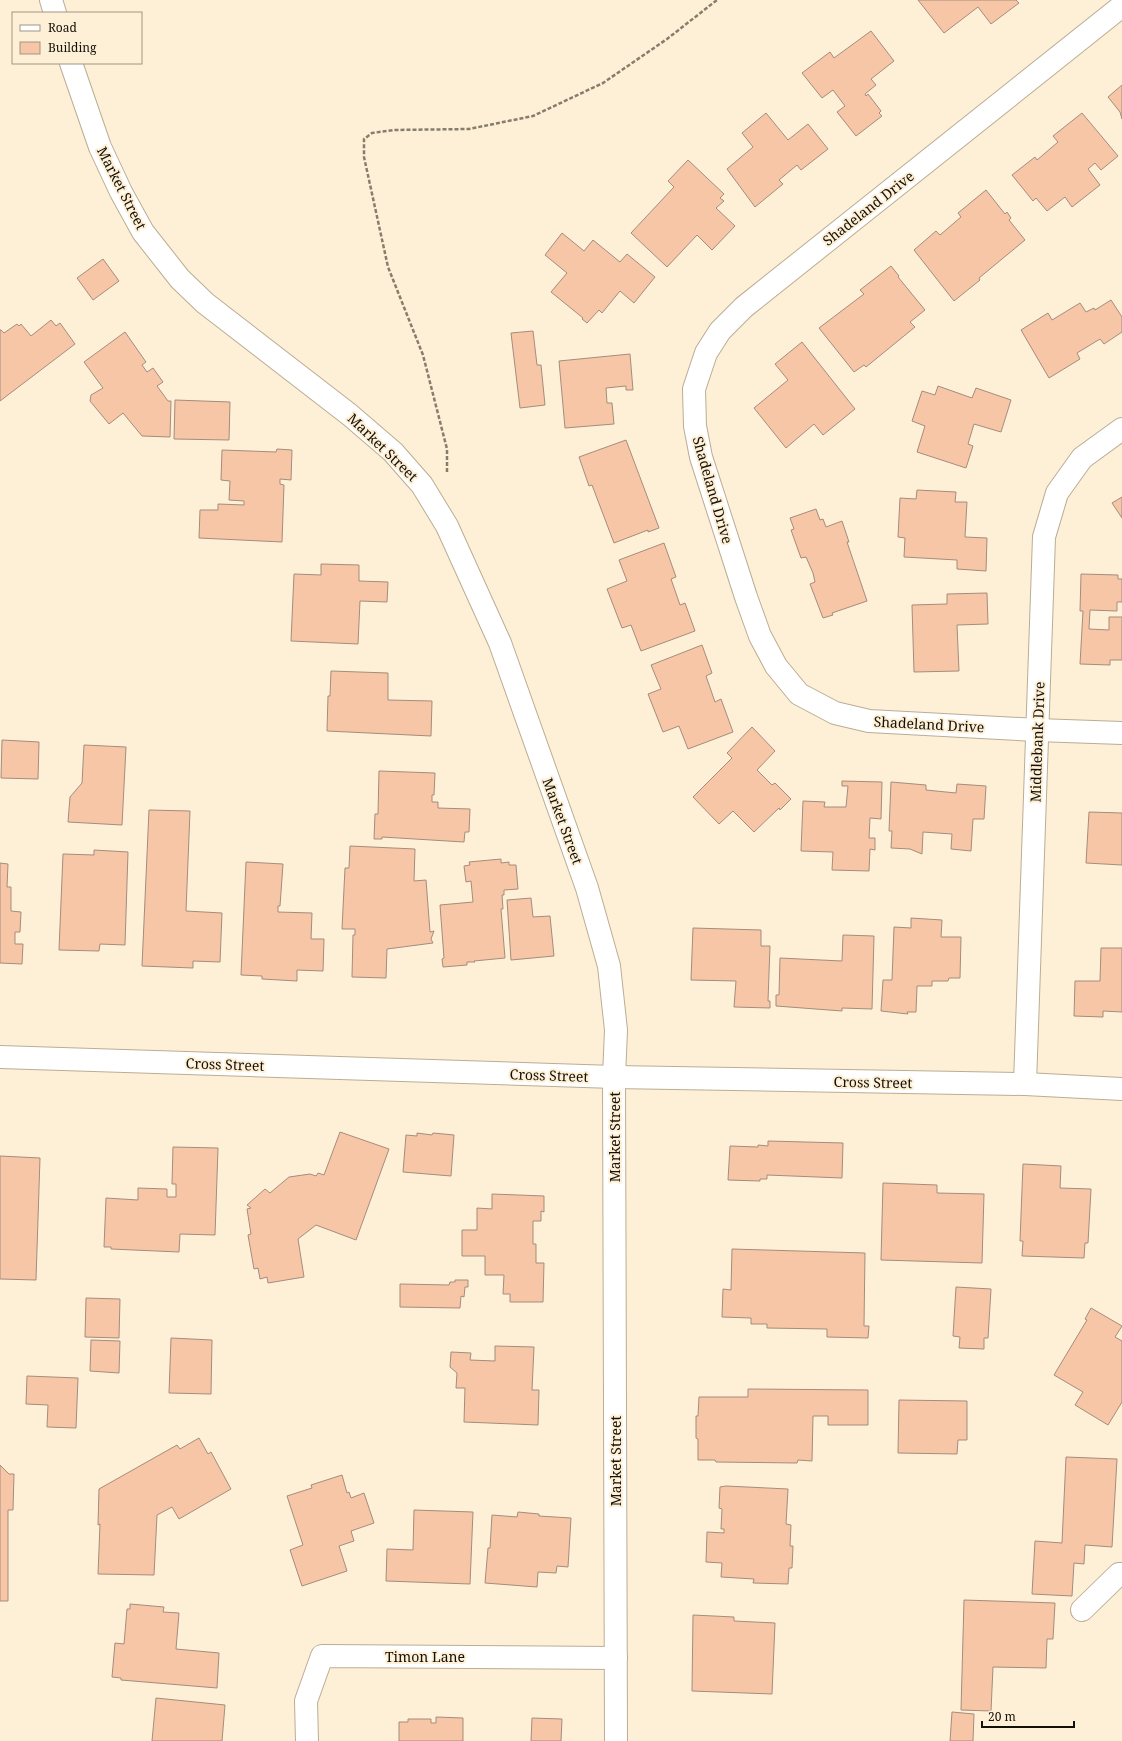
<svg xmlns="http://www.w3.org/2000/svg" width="1122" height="1741" viewBox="0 0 1122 1741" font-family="'Noto Serif',serif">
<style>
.building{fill:#f7c6a6;stroke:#a58c7d}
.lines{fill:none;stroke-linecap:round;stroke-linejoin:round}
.street-casing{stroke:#baad94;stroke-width:24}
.path{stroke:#867d6c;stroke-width:2.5;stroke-dasharray:4 2;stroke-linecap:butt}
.street{stroke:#fff;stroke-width:22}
.labels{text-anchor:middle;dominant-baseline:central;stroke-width:4;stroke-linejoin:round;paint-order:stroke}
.street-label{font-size:14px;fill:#141007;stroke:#fef0d6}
</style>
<rect width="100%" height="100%" fill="#fef0d6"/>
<!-- building -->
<g class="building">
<path d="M918,0H1016L1019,3L991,24L978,7L944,33Z"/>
<path d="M871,31L894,61L871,79L876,85L865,94L866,96L868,94L881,111L879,113L882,116L856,136L837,112L845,106L833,90L822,98L802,73L830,52L834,58Z"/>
<path d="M1122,85V119L1120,112L1108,97Z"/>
<path d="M766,113L788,140L808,124L828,149L801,170L797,165L779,180L783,184L755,207L727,169L753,147L742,133Z"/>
<path d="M1082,113L1118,156L1101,170L1095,163L1088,169L1100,185L1072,207L1065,197L1047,211L1036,198L1033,201L1012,175L1035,157L1037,160L1058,142L1053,136Z"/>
<path d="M688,160L724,194L720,198L724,201L716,208L735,226L712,250L697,235L667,267L631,233L674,187L668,181Z"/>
<path d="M986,190L1005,214L1007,212L1011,218L1009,220L1025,240L979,278L980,280L954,301L914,250L936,231L940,235L961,217L958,213Z"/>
<path d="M562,233L584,251L593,240L620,262L627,254L655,277L634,303L620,291L602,313L599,310L587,323L582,319L583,318L551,292L567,273L545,255Z"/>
<path d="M103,259L119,281L93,300L77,278Z"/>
<path d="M891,266L899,276L898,277L925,310L910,322L915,327L866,367L864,365L854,372L819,328L864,294L860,290Z"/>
<path d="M1111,300L1122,317V332L1104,344L1100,339L1077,353L1080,359L1049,378L1021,330L1048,313L1052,320L1080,303L1086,312L1094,308L1095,310Z"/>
<path d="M51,320L56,326L60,323L75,344L0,401V330H1L4,333L17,324L19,326L21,324L31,336Z"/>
<path d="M533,331L537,365H541L545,405L520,408L511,333Z"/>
<path d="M125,332L146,362L142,365L147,372L153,368L163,382L157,386L168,401H171L170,437L142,436L123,413L109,424L90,401L91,395L103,388L84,362Z"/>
<path d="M802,342L855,409L823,435L814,424L786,448L754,408L788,380L775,364Z"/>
<path d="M630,354L633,390H626V386L606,388L607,403H612L614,424L565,428L559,361Z"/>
<path d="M938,386L972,398L976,388L1011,400L1001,432L974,424L968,444L973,446L966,468L917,452L925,426L912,421L922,391L935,395Z"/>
<path d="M175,400L230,402L229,440L174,439Z"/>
<path d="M626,440L659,528L648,532V530L614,543L592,485L589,486L579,457Z"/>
<path d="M277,449L292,450L291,480L280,479V484L284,485L282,542L199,538L200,510H218V504L244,505V501L229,500L230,481L221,480L222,450L276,452Z"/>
<path d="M917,490L956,492L955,502H967L965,537L987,538L986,571L957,569V560L904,557L905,538L898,537L900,498L916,499Z"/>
<path d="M1122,497V518L1112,503Z"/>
<path d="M816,509L820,520L823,519L826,527L842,521L849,542H847L867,601L832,613L833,615L823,618L810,584L815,582L813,573L806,557L801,558L791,530L794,529L790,518Z"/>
<path d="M664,543L676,577L671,579L680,605L685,603L695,631L641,651L631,625L622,628L607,589L627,581L619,560Z"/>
<path d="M321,564L359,565V581L388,582L387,602L360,601L358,644L291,641L294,574L321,575Z"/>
<path d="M1081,574L1118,575V579H1122V602H1117V611L1090,610L1089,629L1109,630V617H1122V660H1110V665L1080,664L1083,611H1080Z"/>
<path d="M987,593L988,624L957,625L959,671L914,672L912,605L947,604V594Z"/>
<path d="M702,645L712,673L706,676L715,702L721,699L733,732L688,749L679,726L663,732L648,694L661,689L651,665Z"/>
<path d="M331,671L388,673V700L432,701L431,736L327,731L328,696H330Z"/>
<path d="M752,727L775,751L757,770L772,785L775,783L791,799L780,810L779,808L754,832L733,811L719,824L693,797L732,758L727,753Z"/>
<path d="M2,740L39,742L38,779L1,778Z"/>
<path d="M84,745L126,747L122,825L68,822L70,797L82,783Z"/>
<path d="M379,771L435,773L434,795H432V802H438V808L470,809L469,832H465L464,842L382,837V839H374L375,814H378Z"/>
<path d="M842,781L882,782L881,819L870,818L869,838H875V850L870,849L869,871L832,870L833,852L801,851L803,801L825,802L824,807H846L848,786H842Z"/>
<path d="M891,782L926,785V790L956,793L957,784L986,786L984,819H973L971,851L951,849L952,834L923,832L922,854L910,849L891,848L892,831H889Z"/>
<path d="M149,810L190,811L186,911L222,913L220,962L193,961V968L142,966Z"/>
<path d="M1089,812L1122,813V865L1086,863Z"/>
<path d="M350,846L415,849L414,881L426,880L430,932L434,931L431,939L433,943L387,949L386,978L352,977L353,935H355V929H342L345,868H349Z"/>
<path d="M94,850L128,852L125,945L100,944L99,951L59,950L63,854L94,855Z"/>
<path d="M501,859V863L509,862V865H516L518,889L504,890V895H502L503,909H501L505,958L474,961L475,962H467V965L443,967L442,959L444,958L440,905L473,902L471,881L466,882L464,866L470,865L469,862Z"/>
<path d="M246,862L283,864L280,906H278V912L312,913L311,939H324L323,971L297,970V981L262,979V976L241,975Z"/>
<path d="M0,863L8,864L7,887H11V911L21,912L20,932H15V944H23L22,964L0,963Z"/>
<path d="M531,898L533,917L550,916L554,956L511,960L507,900Z"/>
<path d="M911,918L942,920L941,937H961L960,978H949L948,981H932V986H917L916,1012H907L908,1014L881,1011L883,980H892L894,927L911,928Z"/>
<path d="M693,928L761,930V946H770L768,1001H770V1008L734,1007L736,981L691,980Z"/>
<path d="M843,935L874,936L872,1009L842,1008V1011L776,1006V995H779L780,958L842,961Z"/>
<path d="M1101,948H1122V1012L1103,1011V1017L1074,1016L1075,981H1100Z"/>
<path d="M340,1132L389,1149L356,1240L316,1225L298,1239L304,1277L268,1283L267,1277L260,1279L258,1268L254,1269L248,1235L251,1234L247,1209L251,1208L247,1205L265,1189L270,1193L289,1177L310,1174L316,1176L318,1173L324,1175Z"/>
<path d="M417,1133L432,1135L433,1133L454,1135L451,1176L403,1172L406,1135L417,1136Z"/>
<path d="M768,1141L843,1143L842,1178L767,1175V1179H760V1181L728,1180L730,1146L758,1147V1145L768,1146Z"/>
<path d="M173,1147L218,1148L215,1235L180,1234L179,1252L111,1249V1247H104L106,1198L138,1200V1188L167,1189V1197H176V1184H172Z"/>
<path d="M0,1156L40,1158L36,1280L0,1279Z"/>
<path d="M1023,1164L1061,1166L1060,1188L1091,1189L1088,1243H1085L1084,1258L1022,1256L1023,1241H1020Z"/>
<path d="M883,1183L937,1185V1193L984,1194L982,1263L881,1260Z"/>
<path d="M492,1194L544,1196V1212L541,1211V1221H533V1244H536V1263H544L543,1302H510V1294H503L504,1275H485V1256H462V1230H477V1208L492,1209Z"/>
<path d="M732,1249L865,1253L864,1326H869L868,1338L827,1337V1329L767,1328V1324H751V1318L722,1317L723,1289L731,1290Z"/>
<path d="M455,1280H468V1287H465L464,1297L461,1296L460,1308L400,1307V1284L449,1285L450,1282H455Z"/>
<path d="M956,1287L991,1289L988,1338H984V1349L959,1348L960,1337L953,1336Z"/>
<path d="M86,1298L120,1299L119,1338L85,1337Z"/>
<path d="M1091,1308L1122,1326L1115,1337L1122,1341V1402L1108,1425L1075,1405L1083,1392L1054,1375L1087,1320L1085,1319Z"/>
<path d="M171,1338L212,1340L211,1394L169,1393Z"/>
<path d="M91,1340L120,1341L119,1373L90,1371Z"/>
<path d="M495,1346L534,1347L532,1390H539L538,1425L464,1422L465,1388H456L457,1373L450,1367L451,1352L471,1353L470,1360L495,1361Z"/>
<path d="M27,1376L78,1378L76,1428L47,1427L48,1405L26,1404Z"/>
<path d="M748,1389L868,1390V1425H828V1416H813L812,1461L798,1460L797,1463L716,1462L715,1460H698V1439L696,1438V1416H698L699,1397H748Z"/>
<path d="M899,1400L967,1401V1440H958L957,1454L898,1453Z"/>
<path d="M199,1438L208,1454L211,1452L231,1489L179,1519L172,1507L157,1515L154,1575L98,1574L100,1524L98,1525L99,1489L177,1445L180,1449Z"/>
<path d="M1066,1457L1117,1459L1112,1547L1085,1545L1084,1564L1074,1563L1072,1596L1032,1594L1035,1541L1062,1543Z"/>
<path d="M0,1465L9,1474H14L13,1510H8V1601H0Z"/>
<path d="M342,1475L347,1493L349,1492L351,1498L364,1493L374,1523L351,1531L354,1541L339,1546L347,1571L302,1586L290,1550L303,1545L287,1496L312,1488L311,1485Z"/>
<path d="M726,1486L788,1489L786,1524L791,1525L790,1546H793L792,1568H789L788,1584L753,1583L754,1579L721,1577L722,1563L706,1562L707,1532L724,1533V1529H721L722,1509L719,1508L720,1487Z"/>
<path d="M414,1510L473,1512L470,1584L386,1581L387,1549L413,1550Z"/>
<path d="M518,1512L539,1514V1516L571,1518L568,1567L557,1566L556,1573L538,1572L537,1587L485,1583L488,1548H490L492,1515L517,1517Z"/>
<path d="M964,1600L1055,1603L1053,1639H1047L1046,1668L993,1667L991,1711L961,1710Z"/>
<path d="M130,1604L164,1607L163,1612L179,1613L176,1649L219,1653L217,1688L121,1680V1678L112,1677L115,1643L124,1644L127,1609H130Z"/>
<path d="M693,1615L734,1617V1621L775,1623L772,1694L692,1691Z"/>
<path d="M156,1698L225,1705L222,1741H152Z"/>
<path d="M952,1712L974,1714L973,1741H950Z"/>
<path d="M436,1717L463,1718V1741H399V1722H408V1719H431V1723H436Z"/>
<path d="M532,1718L562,1719L561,1741H531Z"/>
</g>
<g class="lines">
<defs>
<g id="street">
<path d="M51,0L55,13"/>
<path d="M1122,6L744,307L720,331L706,353L694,389L695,426L701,457L746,597L760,636L776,666L799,694L835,713L869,721L1037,730L1122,733"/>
<path d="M71,63L100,147L121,192L143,232L180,279L205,303L350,415L393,452L422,485L447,526L500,643L587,888L609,966L616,1030L614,1077L616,1741"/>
<path d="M0,1057L614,1077L1025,1084L1122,1089"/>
<path d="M1025,1084L1044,537L1057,493L1082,458L1122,429"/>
<path d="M1082,1610L1119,1574H1122"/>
<path d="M307,1741L306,1701L322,1656L616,1658"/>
</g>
</defs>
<!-- street casing -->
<use href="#street" class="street-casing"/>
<!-- path -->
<path class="path" d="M447,472V449L423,355L388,267L364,157V139L372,133L394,130L469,129L533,116L603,83L667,39L717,0"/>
<!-- street -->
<use href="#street" class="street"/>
</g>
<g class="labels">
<!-- street labels -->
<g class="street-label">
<text transform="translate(122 188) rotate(63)">Market Street</text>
<text transform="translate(868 208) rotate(-38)">Shadeland Drive</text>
<text transform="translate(383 447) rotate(44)">Market Street</text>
<text transform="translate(713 490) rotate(74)">Shadeland Drive</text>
<text transform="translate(929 724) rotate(3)">Shadeland Drive</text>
<text transform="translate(1037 742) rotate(-88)">Middlebank Drive</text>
<text transform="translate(563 821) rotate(70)">Market Street</text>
<text transform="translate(225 1064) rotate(2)">Cross Street</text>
<text transform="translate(549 1075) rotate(2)">Cross Street</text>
<text transform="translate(873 1082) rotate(1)">Cross Street</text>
<text transform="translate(614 1137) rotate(-90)">Market Street</text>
<text transform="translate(615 1461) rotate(-90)">Market Street</text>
<text x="425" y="1656">Timon Lane</text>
</g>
</g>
<!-- legend -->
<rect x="12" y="12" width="130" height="52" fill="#fef0d6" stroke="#a09683"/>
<rect x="20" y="25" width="20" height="6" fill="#ffffff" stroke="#a09683"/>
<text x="48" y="32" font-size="12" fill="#141007">Road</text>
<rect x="20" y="42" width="20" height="12" fill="#f7c6a6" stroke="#a09683"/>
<text x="48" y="52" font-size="12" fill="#141007">Building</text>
<!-- scale -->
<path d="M982 1721v6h92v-6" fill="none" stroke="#141007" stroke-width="2"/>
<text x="988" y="1721" font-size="12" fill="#141007" stroke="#fef0d6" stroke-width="3" paint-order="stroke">20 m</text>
</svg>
